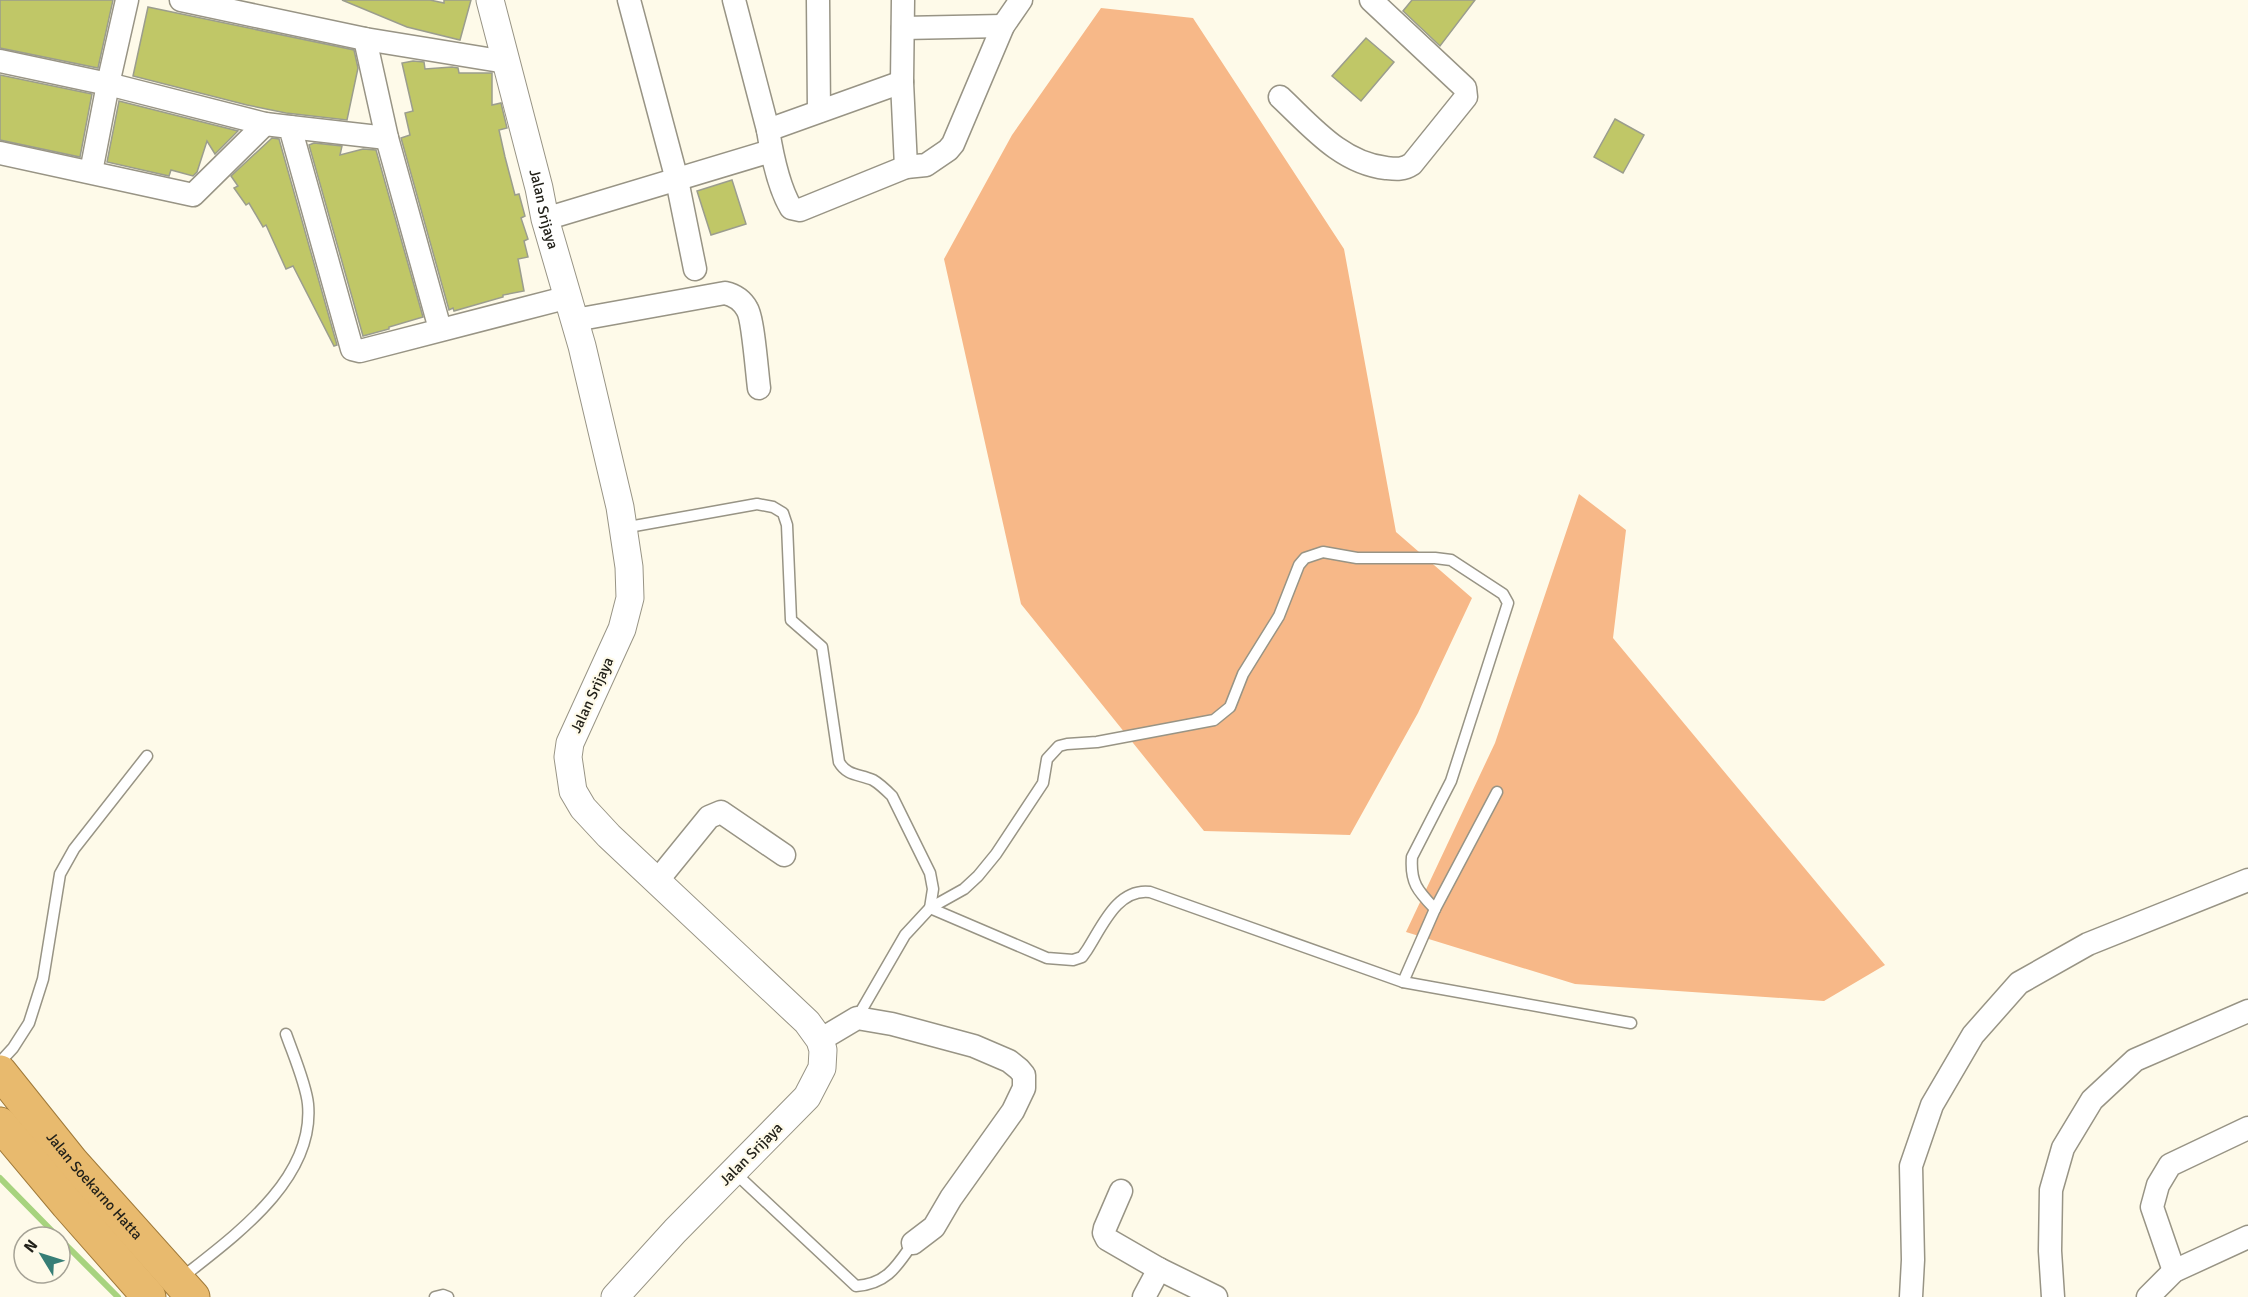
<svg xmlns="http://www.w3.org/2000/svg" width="2248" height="1297" viewBox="0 0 2248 1297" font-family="Signika,sans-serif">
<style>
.forest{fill:#f7b888}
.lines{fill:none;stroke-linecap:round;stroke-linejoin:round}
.stream{stroke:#a7d37e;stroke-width:6}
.building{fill:#c0c767;stroke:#9b9d8d;stroke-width:1.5}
.service-casing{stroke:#989485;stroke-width:13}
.minor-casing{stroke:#989485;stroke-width:25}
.tertiary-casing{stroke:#989485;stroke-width:29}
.trunk-casing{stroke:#9f7939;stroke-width:35}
.service{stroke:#fff;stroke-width:10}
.minor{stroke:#fff;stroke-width:22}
.tertiary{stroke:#fff;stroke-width:27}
.trunk{stroke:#e8ba6e;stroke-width:33}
.labels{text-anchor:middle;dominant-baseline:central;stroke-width:4.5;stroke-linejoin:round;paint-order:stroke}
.street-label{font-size:15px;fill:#22211a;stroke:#fefae9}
</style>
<rect width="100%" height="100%" fill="#fefae9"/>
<!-- forest -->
<g class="forest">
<path d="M1101,8L1193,18L1344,249L1396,532L1472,598L1418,713L1350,835L1204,831L1021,604L944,259L1012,135Z"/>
<path d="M1579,494L1626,530L1613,638L1885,965L1824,1001L1575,984L1406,932L1495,743Z"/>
</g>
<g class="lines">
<!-- stream -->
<g class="stream">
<path d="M0,1178L58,1237"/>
<path d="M60,1239L118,1297"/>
</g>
</g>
<!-- building -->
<g class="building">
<path d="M0,0H113L98,68L0,48Z"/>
<path d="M342,0H430L444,3V0H471L460,40L407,27Z"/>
<path d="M1412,0H1475L1440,46L1403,11Z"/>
<path d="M148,7L354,50L358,68L347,120L286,113L247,105L133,76Z"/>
<path d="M1366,38L1394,62L1361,101L1332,76Z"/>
<path d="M413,61L424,62L425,69L452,67L458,68L459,73H492V105L501,103L507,128L499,130L505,157L515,195L519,194L525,216L521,218L528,239L524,241L528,257L518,259L524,291L503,295V297L454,311L453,308L449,310L401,138L410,135L405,113L413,111L402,63Z"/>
<path d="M0,75L92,94L80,157L0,140Z"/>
<path d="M119,101L238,131L215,154L207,141L197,172L193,176L171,170L169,176L107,162Z"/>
<path d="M1615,119L1644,135L1623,173L1594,157Z"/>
<path d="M272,138L279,139L337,345L334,346L293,266L286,269L266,225L263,227L249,203L246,205L234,188L238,186L231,176Z"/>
<path d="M314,143L342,146L340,155L363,149L376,150L423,317L389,327V329L363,336L309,145Z"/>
<path d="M732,180L746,224L711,235L697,191Z"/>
</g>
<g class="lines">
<defs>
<g id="service">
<path d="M623,528L757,504L773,507L783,513L787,525L791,620L822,647L839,762C847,776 859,774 873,780C880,784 886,790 892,796L930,873L933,889L930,908L1047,958L1073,960L1082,957L1087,950C1102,927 1117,888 1150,892L1403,982L1631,1023"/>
<path d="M1403,982L1435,909L1497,792"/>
<path d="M857,1018L905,935L930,908L964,889L978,876L996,854L1043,783L1047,759L1059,746L1067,744L1097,742L1214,720L1230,707L1243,674L1279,616L1299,565L1305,558L1323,552L1357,558H1435L1451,560L1503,594L1508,603L1451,781L1412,857C1410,883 1418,891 1435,909"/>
<path d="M0,1062L13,1048L29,1023L43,979L60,874L74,849L147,756"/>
<path d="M734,1172L856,1286C887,1284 897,1266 913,1243"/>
<path d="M180,1279C233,1237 315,1180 308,1104C306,1084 293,1054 286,1034"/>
<path d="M435,1297L443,1295L448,1297"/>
</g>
<g id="minor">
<path d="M181,0L365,39L506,62"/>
<path d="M629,0L677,180L695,269"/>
<path d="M734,0L768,130C772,155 778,186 791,208L800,210L906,167L926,165L948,150L953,144L1003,26L1021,0"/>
<path d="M818,0L819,111"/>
<path d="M903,0L902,82L906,167"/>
<path d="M903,28L1003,26"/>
<path d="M365,39L387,138L440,329"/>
<path d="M0,61L108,84L265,124L290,127L352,349L360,351L569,297"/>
<path d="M1280,97C1311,126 1341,163 1386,168C1396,169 1403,170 1412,164L1466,97L1465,88L1371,0"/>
<path d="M290,127L387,138"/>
<path d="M768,130L902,82"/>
<path d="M0,153L193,195L265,124"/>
<path d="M91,172L108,84L127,0"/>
<path d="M545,219L771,151"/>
<path d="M575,320L725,293C734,295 742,300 747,309C753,318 757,373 759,388"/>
<path d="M657,881L709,817L721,812L784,855"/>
<path d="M820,1040L857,1018L892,1024L974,1046L1009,1061L1019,1069L1024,1075V1088L1013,1111L951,1198L934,1227L913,1243"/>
<path d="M1121,1191L1105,1228L1104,1233L1107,1239L1159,1269L1216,1297"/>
<path d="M2174,1271L2152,1207L2158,1185L2170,1165L2248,1128"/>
<path d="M1144,1297L1159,1269"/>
<path d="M1911,1297L1913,1260L1911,1166L1932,1105L1973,1035L2019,983L2088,944L2248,880"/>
<path d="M2053,1297L2050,1251L2051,1190L2063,1148L2092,1100L2135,1060L2248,1011"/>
<path d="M2148,1297L2174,1271L2248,1237"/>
</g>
<g id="tertiary">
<path id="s1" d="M490,0L539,188L545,219L582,346L620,507L629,567L630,598L622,629L570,743L568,757L573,791L583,808L609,836L807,1022L820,1040L823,1050L822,1068L807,1097L675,1231L615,1297"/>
</g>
<g id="trunk">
<path id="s2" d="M0,1072L72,1162L193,1297"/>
<path d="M0,1124L67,1204L149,1297"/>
</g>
</defs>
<!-- service casing -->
<use href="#service" class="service-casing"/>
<!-- minor casing -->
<use href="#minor" class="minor-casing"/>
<!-- tertiary casing -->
<use href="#tertiary" class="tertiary-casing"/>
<!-- trunk casing -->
<use href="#trunk" class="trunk-casing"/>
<!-- service -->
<use href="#service" class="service"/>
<!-- minor -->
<use href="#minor" class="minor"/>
<!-- tertiary -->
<use href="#tertiary" class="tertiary"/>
<!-- trunk -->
<use href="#trunk" class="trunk"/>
</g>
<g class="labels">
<!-- street labels -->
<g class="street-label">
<text stroke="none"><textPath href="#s1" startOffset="216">Jalan Srijaya</textPath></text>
<text transform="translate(592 695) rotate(-65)">Jalan Srijaya</text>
<text transform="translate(751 1154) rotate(-45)">Jalan Srijaya</text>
<text stroke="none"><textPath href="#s2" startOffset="148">Jalan Soekarno Hatta</textPath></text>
</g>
</g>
<!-- north arrow -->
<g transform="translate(42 1255) rotate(308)"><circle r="28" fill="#fefae9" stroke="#a6a396" stroke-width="1.5"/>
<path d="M0-4.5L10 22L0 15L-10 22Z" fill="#377e76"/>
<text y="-9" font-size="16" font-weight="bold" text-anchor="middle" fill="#22211a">N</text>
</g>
</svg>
